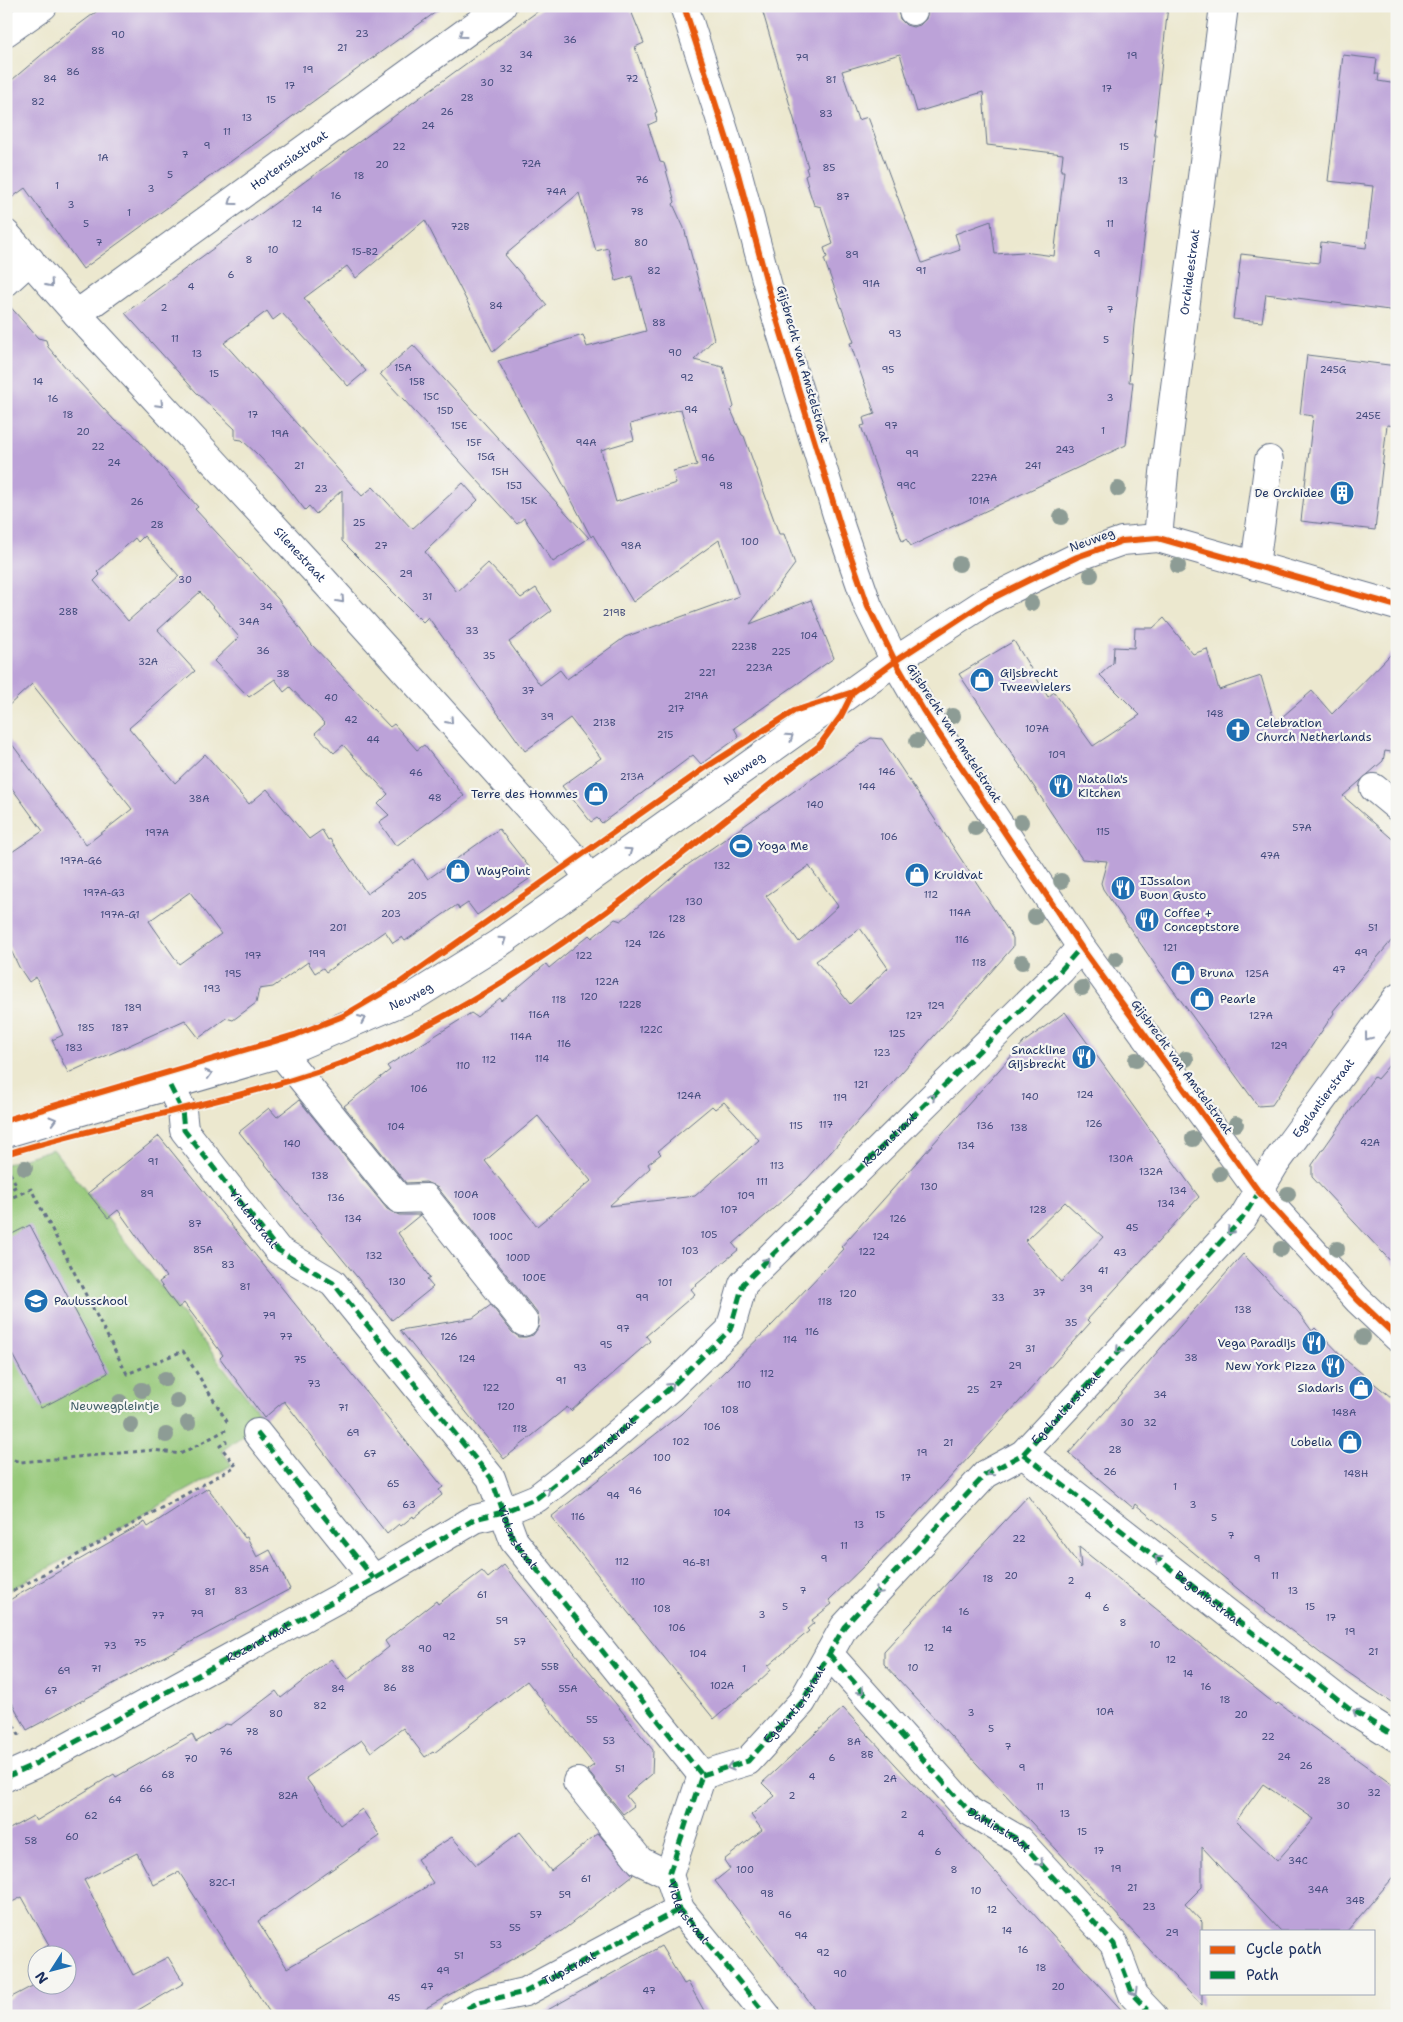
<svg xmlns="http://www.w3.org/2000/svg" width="1403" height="2022" viewBox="0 0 1403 2022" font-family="'Shantell Sans',sans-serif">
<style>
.green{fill:#97c97a;stroke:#597c6c}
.building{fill:#bca2d8;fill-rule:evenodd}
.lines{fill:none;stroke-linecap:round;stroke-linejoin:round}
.minor-casing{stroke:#647086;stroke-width:30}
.path{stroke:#647086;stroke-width:3;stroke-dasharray:4 4;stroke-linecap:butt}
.minor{stroke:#fff;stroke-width:28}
.quiet{stroke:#00873e;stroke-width:5;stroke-dasharray:10 5;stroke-linecap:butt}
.cycleway-casing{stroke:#f6f6f2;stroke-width:9}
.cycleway{stroke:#e8590c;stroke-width:6}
.tree{fill:#8d9c95}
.oneway{stroke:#8d97ae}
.labels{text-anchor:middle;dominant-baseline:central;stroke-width:4.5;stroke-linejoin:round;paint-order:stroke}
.number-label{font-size:10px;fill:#434c7c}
.street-label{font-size:12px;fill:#1b2f5e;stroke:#f6f6f2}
.poi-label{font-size:12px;fill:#1b2f5e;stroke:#f6f6f2;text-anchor:start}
.park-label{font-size:12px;fill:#405d66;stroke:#f6f6f2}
</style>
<rect width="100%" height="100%" fill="#f6f6f2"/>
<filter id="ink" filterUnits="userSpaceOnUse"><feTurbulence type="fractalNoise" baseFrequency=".02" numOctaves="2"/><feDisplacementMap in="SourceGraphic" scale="10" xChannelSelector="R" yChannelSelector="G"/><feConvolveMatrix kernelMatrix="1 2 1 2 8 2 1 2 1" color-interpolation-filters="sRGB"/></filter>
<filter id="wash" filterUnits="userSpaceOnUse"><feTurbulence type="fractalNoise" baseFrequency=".0096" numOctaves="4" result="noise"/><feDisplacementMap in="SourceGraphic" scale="20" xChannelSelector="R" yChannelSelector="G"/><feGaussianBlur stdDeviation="1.12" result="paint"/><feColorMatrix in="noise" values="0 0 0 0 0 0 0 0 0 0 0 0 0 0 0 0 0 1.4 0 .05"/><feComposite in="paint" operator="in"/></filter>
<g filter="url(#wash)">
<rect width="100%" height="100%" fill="#ece8cf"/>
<!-- green -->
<path class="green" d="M53,1149L264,1419L222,1451L232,1465L6,1592V1164Z"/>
<g id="blocks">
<!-- building -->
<g class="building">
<path d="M104,6H444L83,269L25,188L6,202V85L65,35Z"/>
<path d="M545,6H629L644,43L635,47L657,112L655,113L657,121L648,125L660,162L664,163L675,202L673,204L684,228L714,339L694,360L723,367L734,407L731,410L742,435L744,436L779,534H784L795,564L750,624L811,600L834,658L734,728L739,737L701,764L693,755L602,823L597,818L591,822L562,786L601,758L570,718L525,751L428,617L423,622L342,541V490L316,514L309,506L305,510L282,480L257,454L242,440L235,439V429L196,392L125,313ZM579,193L596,251L608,248L616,281L632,276L646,331L587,347L583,335L498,361L591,537L593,535L633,602L719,540L739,596L625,637L567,679L560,670L540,685L509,642L551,611L536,588L521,598L488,563L457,592L425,552L478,500L463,483L412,529L373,487L362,496L224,343L267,311L273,320L282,313L348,386L366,371L304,298L347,266L356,278L425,220L493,352L547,305L505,255ZM681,409L697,465L673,471L676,483L616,502L601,450L634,440L630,424Z"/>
<path d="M761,6H897L900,19L906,25L913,27L920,25L926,19L929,6H1168L1154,134H1156L1153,165L1134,325L1129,382H1133L1126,445L911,546L906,539L902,541L861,426L865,425L863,418L875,414L850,343L854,342L824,259L827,257L824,248L833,244L821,207L814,205L810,193L805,176L808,174L806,168L808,167ZM900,54L917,112L983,92L987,145L1063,154L1061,171H1064L1054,256L1023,252L995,254L991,221L955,234L960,250L922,263L868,117L858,120L842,71Z"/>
<path d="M1343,55L1377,59L1375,74H1379L1378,81L1397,84V311L1266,294L1262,322L1233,319L1241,254L1319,263L1321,242L1366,248L1373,186L1328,181Z"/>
<path d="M6,302L38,338L46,340L48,347L67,369L115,421L131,432L198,507L195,509L278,599L312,645L390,727L394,724L417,750L424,745L464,796L396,846L379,822L389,815L378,804L388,794L343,745L334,753L315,733L325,724L290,687L284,692L275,679L249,697L214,661L239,637L200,592L158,630L195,671L129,728L175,783L205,754L249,804L267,789L309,839L322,830L328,840L330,839L367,894L414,860L428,879L499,829L529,867L526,869L532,877L477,915L468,903L459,909L457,905L405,941L402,937L393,943L385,931L326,972L323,968L315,973L308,962L273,987L259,989L256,1003L233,1020L226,1018L199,1038L185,1020L68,1073L52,1040L63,1035L36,977L29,982L19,967L6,940V856L43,831L6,780V736L86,845L132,809L32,684L6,708ZM144,536L179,576L128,621L94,581L100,575L97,572L135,538L138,542ZM190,892L221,934L179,964L149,921Z"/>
<path d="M413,345L434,368L589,538L553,562L524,518L517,524L427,425L380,374Z"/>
<path d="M1307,355L1397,366V426L1387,425L1375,530L1301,521L1313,416L1300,414Z"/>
<path d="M1164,618L1193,654L1207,649L1219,690L1261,676L1275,723L1312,691L1332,714L1397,648V753L1385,751L1383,761L1343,796L1397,843V934L1333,1011L1334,1013L1272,1105L1258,1106L1160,972L1103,889L1101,883L1107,861L1082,859L959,674L1014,641L1048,697L1054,692L1093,746L1140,715L1100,675L1113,663L1114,647L1134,648L1135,628H1153Z"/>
<path d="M871,738L882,739L1013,938V947L807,1179L733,1244L738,1250L691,1289L695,1294L646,1336L650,1341L571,1411L567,1407L504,1459L400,1330L473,1318L491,1305L512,1332L519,1337H526L533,1335L538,1328L539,1320L537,1313L438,1188L426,1182L406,1183L344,1106L390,1070L387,1066L471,1013L477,1017L500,998L502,1001L546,964L549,968L589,935L592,938L615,919L621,921L683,868ZM809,866L838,906L799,942L766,896ZM860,928L888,968L850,1004L816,961ZM724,1102L759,1140L695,1196L609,1206L650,1168L648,1164L661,1154L658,1151L712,1106L715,1109ZM538,1116L591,1181L537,1226L485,1161Z"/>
<path d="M1065,1012L1199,1197L1087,1320L1090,1323L982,1443L909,1522L829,1600L832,1604L812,1620L814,1623L807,1629L809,1631L768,1666L771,1670L757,1683L714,1719L551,1517L681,1414L773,1324L844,1249L841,1247L1024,1042ZM1065,1202L1103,1237L1061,1282L1025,1241Z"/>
<path d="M1397,1056V1268L1312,1177V1165L1374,1077L1377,1079Z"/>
<path d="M299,1100L387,1209L399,1215H420L398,1233L430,1278L427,1280L433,1287L392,1320L239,1132L269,1108L277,1117Z"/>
<path d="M159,1136L443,1487L439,1490L442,1495L414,1518L413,1516L401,1526L399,1524L387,1534L284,1401L264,1418L220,1358L223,1355L184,1303L178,1308L159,1282L166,1277L118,1210L108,1218L88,1193Z"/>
<path d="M30,1225L108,1373L41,1408L6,1343V1237Z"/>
<path d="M1243,1254L1298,1312L1312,1331L1315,1328L1348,1362L1397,1402V1706L1324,1656L1244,1594L1135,1504L1133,1508L1069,1453Z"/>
<path d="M208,1488L245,1538L247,1537L257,1557L270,1550L290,1589L27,1730L6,1692V1602L145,1522L148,1527Z"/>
<path d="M1028,1496L1081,1568L1079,1547L1276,1705L1278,1703L1397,1788V1873L1347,1931H1281L1202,1847V1887L1185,1904L1202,1922V2006L884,1664V1651ZM1263,1784L1314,1819L1277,1861L1236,1821Z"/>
<path d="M504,1565L653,1750L652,1774L626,1796L634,1806L623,1814L587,1770L594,1765L527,1681L434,1753L433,1752L425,1757L403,1728L371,1752L362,1740L306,1778L340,1825L362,1809L380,1836L258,1921L287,1968L433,1883L417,1859L452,1837L476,1865L520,1832L551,1871L598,1833L633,1875L563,1930L412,2016H272L179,1872L154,1885L137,1853L84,1880L133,1975L168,1957L184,1983L128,2016H6V2000L38,1983L68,1984V1954H48L44,1948L49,1945L22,1897L6,1905V1831L33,1816L36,1821L114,1774L116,1777L192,1734L196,1742L226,1724L231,1725L276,1691L281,1698L331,1659L347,1680L389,1647L385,1641L436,1601L438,1604L482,1571L488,1578Z"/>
<path d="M843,1708L985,1861L1127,2016H820L715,1881L730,1869L724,1860L762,1830L751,1815L775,1796L762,1783Z"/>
<path d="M661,1946L684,1984L688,1982L707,2016H537Z"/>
</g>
</g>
</g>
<g filter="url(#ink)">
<use href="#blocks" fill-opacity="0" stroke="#647086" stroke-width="1"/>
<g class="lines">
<defs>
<g id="minor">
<path d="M684,6L738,174L775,313L841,528L868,606L895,661L923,710L1081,947L1259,1192L1358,1300L1397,1337"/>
<path d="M913,6V11"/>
<path d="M6,32L43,6"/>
<path id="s1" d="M6,234L77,314L316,572L576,860L589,879"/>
<path d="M6,282L30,260"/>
<path id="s2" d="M77,314L502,6"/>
<path id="s3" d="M1158,538L1164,473L1224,6"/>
<path d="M1255,566L1269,460"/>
<path d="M1374,788L1397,807"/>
<path d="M281,1053L399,1199L426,1198L524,1322"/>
<path id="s4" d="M170,1086L182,1110L184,1130L278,1250L333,1283L491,1478L514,1541L702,1775L669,1875L680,1909L767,2016"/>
<path id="s5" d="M6,1133L281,1053L413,997L498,944L895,661L987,601L1077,557L1122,541L1158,538L1397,606"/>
<path d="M257,1433L374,1579"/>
<path d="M1023,1454L1348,1707L1397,1738"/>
<path d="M829,1654L969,1811L1019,1840L1114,1944L1133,1995L1153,2016"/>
<path id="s6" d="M702,1775L748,1761L802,1702L844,1627L986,1474L1023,1454L1242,1219L1275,1164L1397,998"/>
<path id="s7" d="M6,1777L35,1764L374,1579L475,1519L503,1512L537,1498L596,1452L670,1388L730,1330L743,1284L1061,970L1081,947"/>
<path d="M577,1782L640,1861L669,1875"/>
<path d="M454,2016L479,2002L525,1992L680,1909"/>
</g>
</defs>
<!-- minor casing -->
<use href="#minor" class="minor-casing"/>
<!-- path -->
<g class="path">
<path d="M6,1166L17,1186L6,1192"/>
<path d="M6,1200L31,1189L127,1374L183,1351L228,1423"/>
<path d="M6,1458L21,1462L154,1450L180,1454L226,1430"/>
<path d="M6,1595L236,1466L220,1446L227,1441"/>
<path d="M6,1711L20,1737"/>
</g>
<!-- minor -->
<use href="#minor" class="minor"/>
<!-- quiet -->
<g class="quiet">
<path d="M170,1086L182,1110L184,1130L278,1250L333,1283L491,1478L514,1541L702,1775L669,1875L680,1909L767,2016"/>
<path d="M257,1433L374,1579"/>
<path id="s8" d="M1023,1454L1348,1707L1397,1738"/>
<path id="s9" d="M829,1654L969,1811L1019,1840L1114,1944L1133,1995L1153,2016"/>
<path d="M702,1775L748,1761L802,1702L844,1627L986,1474L1023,1454L1242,1219L1259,1192"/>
<path d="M6,1777L35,1764L374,1579L475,1519L503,1512L537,1498L596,1452L670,1388L730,1330L743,1284L1061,970L1081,947"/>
<path id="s10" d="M454,2016L479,2002L525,1992L680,1909"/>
</g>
<defs>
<g id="cycleway">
<path d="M684,6L738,174L775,313L841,528L868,606L895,661L923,710L1081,947L1259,1192L1358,1300L1397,1337"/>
<path d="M6,1120L295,1035L343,1016L401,982L705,768L794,711L853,692L895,661L987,601L1031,579L1077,557L1122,541L1158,538L1397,606"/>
<path d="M6,1154C126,1117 251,1101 368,1053C534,983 677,856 819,746L841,716L853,692"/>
</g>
</defs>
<!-- cycleway casing -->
<use href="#cycleway" class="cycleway-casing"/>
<!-- cycleway -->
<use href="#cycleway" class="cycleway"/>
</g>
<!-- trees -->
<g class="tree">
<circle cx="1118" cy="489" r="8"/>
<circle cx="1061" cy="517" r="8"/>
<circle cx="959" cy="564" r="8"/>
<circle cx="1178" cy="566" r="8"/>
<circle cx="1091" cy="575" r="8"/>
<circle cx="1031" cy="603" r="8"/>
<circle cx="953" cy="716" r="8"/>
<circle cx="917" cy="741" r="8"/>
<circle cx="1021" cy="822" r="8"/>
<circle cx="975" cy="828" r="8"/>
<circle cx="1061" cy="881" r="8"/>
<circle cx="1035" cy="917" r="8"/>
<circle cx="1116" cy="959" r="8"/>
<circle cx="1022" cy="962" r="8"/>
<circle cx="1082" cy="988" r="8"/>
<circle cx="1186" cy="1059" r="8"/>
<circle cx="1136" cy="1060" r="8"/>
<circle cx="1236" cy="1124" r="8"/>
<circle cx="1193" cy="1139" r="8"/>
<circle cx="25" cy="1168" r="8"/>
<circle cx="1220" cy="1174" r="8"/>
<circle cx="1288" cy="1194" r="8"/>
<circle cx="1281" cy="1249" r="8"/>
<circle cx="1337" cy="1249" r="8"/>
<circle cx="1363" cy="1337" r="8"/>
<circle cx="165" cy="1379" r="8"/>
<circle cx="142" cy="1390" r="8"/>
<circle cx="177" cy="1401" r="8"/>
<circle cx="120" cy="1402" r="8"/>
<circle cx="188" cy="1423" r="8"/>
<circle cx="131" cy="1425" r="8"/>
<circle cx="166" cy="1435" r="8"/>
</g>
<!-- one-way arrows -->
<defs><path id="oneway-chevron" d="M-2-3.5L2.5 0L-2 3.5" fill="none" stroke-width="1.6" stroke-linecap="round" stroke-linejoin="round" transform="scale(1.25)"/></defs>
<g class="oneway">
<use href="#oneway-chevron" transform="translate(462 35) rotate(144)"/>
<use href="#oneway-chevron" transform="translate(232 202) rotate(144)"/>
<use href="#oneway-chevron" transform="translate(50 284) rotate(49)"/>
<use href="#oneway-chevron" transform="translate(160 404) rotate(47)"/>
<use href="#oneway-chevron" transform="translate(341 600) rotate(48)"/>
<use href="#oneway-chevron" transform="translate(450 721) rotate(48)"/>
<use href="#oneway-chevron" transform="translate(790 737) rotate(-35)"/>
<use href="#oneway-chevron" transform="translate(629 851) rotate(-35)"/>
<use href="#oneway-chevron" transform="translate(503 940) rotate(-35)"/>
<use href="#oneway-chevron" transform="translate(362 1019) rotate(-23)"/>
<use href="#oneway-chevron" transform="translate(1368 1037) rotate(127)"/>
<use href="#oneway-chevron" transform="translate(209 1074) rotate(-17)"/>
<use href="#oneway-chevron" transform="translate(932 1097) rotate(-45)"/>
<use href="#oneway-chevron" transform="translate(53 1120) rotate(-16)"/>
<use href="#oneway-chevron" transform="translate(1230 1231) rotate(133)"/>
<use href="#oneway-chevron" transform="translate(767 1261) rotate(-45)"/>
<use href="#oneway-chevron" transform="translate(1119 1350) rotate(133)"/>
<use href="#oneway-chevron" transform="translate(671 1386) rotate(-43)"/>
<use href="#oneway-chevron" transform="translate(990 1473) rotate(146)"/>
<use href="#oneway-chevron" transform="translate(547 1491) rotate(-38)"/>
<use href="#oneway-chevron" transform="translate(1158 1559) rotate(-142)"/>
<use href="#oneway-chevron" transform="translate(878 1591) rotate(133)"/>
<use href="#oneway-chevron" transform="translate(861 1691) rotate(48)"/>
<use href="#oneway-chevron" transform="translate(1356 1712) rotate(-147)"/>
<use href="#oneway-chevron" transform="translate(730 1767) rotate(164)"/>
<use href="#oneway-chevron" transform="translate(1040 1863) rotate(48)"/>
<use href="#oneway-chevron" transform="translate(1134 1992) rotate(60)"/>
</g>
</g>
<!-- icons -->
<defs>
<symbol id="building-disc" viewBox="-11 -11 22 22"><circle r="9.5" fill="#1f6fb2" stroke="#f6f6f2"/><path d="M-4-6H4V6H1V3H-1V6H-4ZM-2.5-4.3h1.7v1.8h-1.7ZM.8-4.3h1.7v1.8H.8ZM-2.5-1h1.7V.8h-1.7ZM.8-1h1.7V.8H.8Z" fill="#fff"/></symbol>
<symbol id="shop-disc" viewBox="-11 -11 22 22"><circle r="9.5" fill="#1f6fb2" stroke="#f6f6f2"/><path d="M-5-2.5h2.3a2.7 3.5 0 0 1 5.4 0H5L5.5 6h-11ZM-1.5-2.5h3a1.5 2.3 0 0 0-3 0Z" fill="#fff"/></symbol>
<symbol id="church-disc" viewBox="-11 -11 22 22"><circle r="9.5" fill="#1f6fb2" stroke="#f6f6f2"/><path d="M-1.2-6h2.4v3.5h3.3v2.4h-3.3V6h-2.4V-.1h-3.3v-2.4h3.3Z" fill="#fff"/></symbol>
<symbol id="restaurant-disc" viewBox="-11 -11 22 22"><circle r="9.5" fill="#1f6fb2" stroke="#f6f6f2"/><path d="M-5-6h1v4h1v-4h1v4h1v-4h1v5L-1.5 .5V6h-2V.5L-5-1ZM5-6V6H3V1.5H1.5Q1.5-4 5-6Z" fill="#fff"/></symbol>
<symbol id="stadium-disc" viewBox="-11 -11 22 22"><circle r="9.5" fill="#1f6fb2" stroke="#f6f6f2"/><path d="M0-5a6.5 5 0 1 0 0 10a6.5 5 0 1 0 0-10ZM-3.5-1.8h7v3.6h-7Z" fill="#fff"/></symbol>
<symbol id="school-disc" viewBox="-11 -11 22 22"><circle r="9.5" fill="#1f6fb2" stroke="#f6f6f2"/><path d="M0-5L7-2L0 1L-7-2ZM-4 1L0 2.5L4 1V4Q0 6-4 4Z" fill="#fff"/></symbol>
</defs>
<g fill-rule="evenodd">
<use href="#building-disc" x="1328" y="479" width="28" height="28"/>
<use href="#shop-disc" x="968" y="666" width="28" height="28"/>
<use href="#church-disc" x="1224" y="716" width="28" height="28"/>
<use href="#restaurant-disc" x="1047" y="772" width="28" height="28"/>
<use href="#shop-disc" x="582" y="780" width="28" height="28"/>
<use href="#stadium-disc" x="727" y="832" width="28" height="28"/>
<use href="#shop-disc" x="444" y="857" width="28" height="28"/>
<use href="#shop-disc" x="903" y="861" width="28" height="28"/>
<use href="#restaurant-disc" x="1109" y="874" width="28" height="28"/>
<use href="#restaurant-disc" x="1133" y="906" width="28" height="28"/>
<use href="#shop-disc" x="1169" y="959" width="28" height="28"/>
<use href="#shop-disc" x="1188" y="985" width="28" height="28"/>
<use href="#restaurant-disc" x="1070" y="1043" width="28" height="28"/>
<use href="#school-disc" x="22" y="1287" width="28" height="28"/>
<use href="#restaurant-disc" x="1300" y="1329" width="28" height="28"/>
<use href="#restaurant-disc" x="1319" y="1352" width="28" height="28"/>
<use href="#shop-disc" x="1347" y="1374" width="28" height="28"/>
<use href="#shop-disc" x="1336" y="1428" width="28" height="28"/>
</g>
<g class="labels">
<!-- number labels -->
<g class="number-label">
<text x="362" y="33">23</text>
<text x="118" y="34">90</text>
<text x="570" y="39">36</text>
<text x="342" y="47">21</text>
<text x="98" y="50">88</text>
<text x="526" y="54">34</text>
<text x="1132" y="55">19</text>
<text x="802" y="57">79</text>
<text x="506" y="68">32</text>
<text x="308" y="69">19</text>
<text x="73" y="71">86</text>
<text x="50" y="78">84</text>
<text x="632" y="78">72</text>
<text x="831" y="79">81</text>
<text x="487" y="82">30</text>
<text x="290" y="85">17</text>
<text x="1107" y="88">17</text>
<text x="467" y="97">28</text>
<text x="271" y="99">15</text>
<text x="38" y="101">82</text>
<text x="447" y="111">26</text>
<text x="826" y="113">83</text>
<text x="247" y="117">13</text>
<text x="428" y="125">24</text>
<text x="227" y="131">11</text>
<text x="207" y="145">9</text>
<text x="399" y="146">22</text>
<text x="1124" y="146">15</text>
<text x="185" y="154">7</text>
<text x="103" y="157">1A</text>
<text x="531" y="163">72A</text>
<text x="382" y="164">20</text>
<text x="829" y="167">85</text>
<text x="170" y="174">5</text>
<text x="359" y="175">18</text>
<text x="642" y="179">76</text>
<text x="1123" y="180">13</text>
<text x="57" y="185">1</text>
<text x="151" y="188">3</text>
<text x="556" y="191">74A</text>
<text x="336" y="195">16</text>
<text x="843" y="196">87</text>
<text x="71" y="204">3</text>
<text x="317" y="209">14</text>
<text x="637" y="211">78</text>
<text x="129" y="212">1</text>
<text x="86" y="223">5</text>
<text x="297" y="223">12</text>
<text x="1110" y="223">11</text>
<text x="460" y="226">72B</text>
<text x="99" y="242">7</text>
<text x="641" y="242">80</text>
<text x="273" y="249">10</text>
<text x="365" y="251">15-B2</text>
<text x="1097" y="253">9</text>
<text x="852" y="254">89</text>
<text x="249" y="259">8</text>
<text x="654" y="270">82</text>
<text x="921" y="270">91</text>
<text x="231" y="274">6</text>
<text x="871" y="283">91A</text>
<text x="191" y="286">4</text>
<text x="496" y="305">84</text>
<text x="164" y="307">2</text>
<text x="1110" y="309">7</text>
<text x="659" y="322">88</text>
<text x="895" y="333">93</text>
<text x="175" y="338">11</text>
<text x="1106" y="339">5</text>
<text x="675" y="352">90</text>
<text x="197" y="353">13</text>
<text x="403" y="367">15A</text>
<text x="888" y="369">95</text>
<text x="1333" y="369">245G</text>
<text x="214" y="373">15</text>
<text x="687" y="377">92</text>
<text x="38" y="381">14</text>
<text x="417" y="381">15B</text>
<text x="431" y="396">15C</text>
<text x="1110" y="397">3</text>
<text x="53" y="398">16</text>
<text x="691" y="409">94</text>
<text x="445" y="410">15D</text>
<text x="68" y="414">18</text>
<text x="253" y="414">17</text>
<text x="1368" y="415">245E</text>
<text x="459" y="425">15E</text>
<text x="891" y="425">97</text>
<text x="1103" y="430">1</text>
<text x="83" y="431">20</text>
<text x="280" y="433">19A</text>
<text x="474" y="442">15F</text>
<text x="586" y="442">94A</text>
<text x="98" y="446">22</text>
<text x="1065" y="449">243</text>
<text x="912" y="453">99</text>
<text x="486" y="456">15G</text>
<text x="708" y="457">96</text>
<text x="114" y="462">24</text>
<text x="299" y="465">21</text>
<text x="1033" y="465">241</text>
<text x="500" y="471">15H</text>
<text x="984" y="477">227A</text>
<text x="514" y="485">15J</text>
<text x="726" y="485">98</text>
<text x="906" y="485">99C</text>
<text x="321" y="488">23</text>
<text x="529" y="500">15K</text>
<text x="979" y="500">101A</text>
<text x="137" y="501">26</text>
<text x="359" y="522">25</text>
<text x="157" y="524">28</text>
<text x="750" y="541">100</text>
<text x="381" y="545">27</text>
<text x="631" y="545">98A</text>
<text x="406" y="573">29</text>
<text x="185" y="579">30</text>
<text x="427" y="596">31</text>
<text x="266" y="606">34</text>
<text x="68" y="611">28B</text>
<text x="614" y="612">219B</text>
<text x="249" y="621">34A</text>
<text x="472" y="630">33</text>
<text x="809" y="635">104</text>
<text x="744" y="646">223B</text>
<text x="263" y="650">36</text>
<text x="781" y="651">225</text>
<text x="489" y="655">35</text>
<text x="148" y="661">32A</text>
<text x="759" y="667">223A</text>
<text x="707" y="672">221</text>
<text x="283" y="673">38</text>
<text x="528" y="690">37</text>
<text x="696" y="695">219A</text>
<text x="331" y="697">40</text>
<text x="676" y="708">217</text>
<text x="1215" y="713">148</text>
<text x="547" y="716">39</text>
<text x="351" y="719">42</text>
<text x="604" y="722">213B</text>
<text x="1037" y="728">107A</text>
<text x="665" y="734">215</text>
<text x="373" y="739">44</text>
<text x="1057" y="754">109</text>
<text x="887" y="771">146</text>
<text x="416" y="772">46</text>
<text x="632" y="776">213A</text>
<text x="867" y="786">144</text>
<text x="435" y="797">48</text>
<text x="199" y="798">38A</text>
<text x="815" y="804">140</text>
<text x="1302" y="827">57A</text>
<text x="1103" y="831">115</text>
<text x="157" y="832">197A</text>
<text x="889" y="836">106</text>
<text x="1270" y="855">47A</text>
<text x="81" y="860">197A-G6</text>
<text x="722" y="865">132</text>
<text x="104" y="892">197A-G3</text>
<text x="931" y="894">112</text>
<text x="417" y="895">205</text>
<text x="694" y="901">130</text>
<text x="960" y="912">114A</text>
<text x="391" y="913">203</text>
<text x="120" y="914">197A-G1</text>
<text x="677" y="918">128</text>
<text x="338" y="927">201</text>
<text x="1373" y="927">51</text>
<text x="657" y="934">126</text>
<text x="962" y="939">116</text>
<text x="633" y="943">124</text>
<text x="1170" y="947">121</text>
<text x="1361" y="952">49</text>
<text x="317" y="953">199</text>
<text x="253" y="955">197</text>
<text x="584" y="955">122</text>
<text x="979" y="962">118</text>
<text x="1339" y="969">47</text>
<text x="233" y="973">195</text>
<text x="1257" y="973">125A</text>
<text x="607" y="981">122A</text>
<text x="212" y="988">193</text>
<text x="589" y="996">120</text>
<text x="559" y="999">118</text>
<text x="630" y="1004">122B</text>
<text x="936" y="1005">129</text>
<text x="133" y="1007">189</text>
<text x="539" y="1014">116A</text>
<text x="914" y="1015">127</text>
<text x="1261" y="1015">127A</text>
<text x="86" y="1027">185</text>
<text x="120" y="1027">187</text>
<text x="651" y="1029">122C</text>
<text x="897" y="1033">125</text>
<text x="521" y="1036">114A</text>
<text x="564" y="1043">116</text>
<text x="1279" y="1045">129</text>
<text x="74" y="1047">183</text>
<text x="882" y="1052">123</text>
<text x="542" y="1058">114</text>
<text x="489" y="1059">112</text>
<text x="463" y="1065">110</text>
<text x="861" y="1084">121</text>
<text x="419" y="1088">106</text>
<text x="1085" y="1094">124</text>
<text x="689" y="1095">124A</text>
<text x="1030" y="1096">140</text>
<text x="840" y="1097">119</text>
<text x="1094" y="1123">126</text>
<text x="826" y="1124">117</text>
<text x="796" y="1125">115</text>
<text x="985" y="1125">136</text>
<text x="396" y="1126">104</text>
<text x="1019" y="1127">138</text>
<text x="1370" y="1142">42A</text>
<text x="292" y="1143">140</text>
<text x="966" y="1145">134</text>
<text x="1121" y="1158">130A</text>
<text x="153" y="1161">91</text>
<text x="777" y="1165">113</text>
<text x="1151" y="1171">132A</text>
<text x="320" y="1175">138</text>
<text x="762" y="1181">111</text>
<text x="929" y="1186">130</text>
<text x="1178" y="1190">134</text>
<text x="147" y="1193">89</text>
<text x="466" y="1194">100A</text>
<text x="746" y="1195">109</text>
<text x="336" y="1197">136</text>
<text x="1166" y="1203">134</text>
<text x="729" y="1209">107</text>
<text x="1038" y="1209">128</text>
<text x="484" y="1216">100B</text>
<text x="353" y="1218">134</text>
<text x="898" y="1218">126</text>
<text x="195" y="1223">87</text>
<text x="1132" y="1227">45</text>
<text x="709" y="1234">105</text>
<text x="501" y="1236">100C</text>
<text x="881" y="1236">124</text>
<text x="203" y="1249">85A</text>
<text x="690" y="1250">103</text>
<text x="867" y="1251">122</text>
<text x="1120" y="1252">43</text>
<text x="374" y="1255">132</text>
<text x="518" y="1257">100D</text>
<text x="228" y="1264">83</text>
<text x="1103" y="1270">41</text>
<text x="534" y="1277">100E</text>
<text x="397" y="1281">130</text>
<text x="665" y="1282">101</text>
<text x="245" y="1286">81</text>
<text x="1086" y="1288">39</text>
<text x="1039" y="1292">37</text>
<text x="848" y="1293">120</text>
<text x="642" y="1297">99</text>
<text x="998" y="1297">33</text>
<text x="825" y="1301">118</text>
<text x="1243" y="1309">138</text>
<text x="269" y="1315">79</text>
<text x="1071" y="1322">35</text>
<text x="623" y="1328">97</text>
<text x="812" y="1331">116</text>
<text x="286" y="1336">77</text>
<text x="449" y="1336">126</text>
<text x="790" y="1339">114</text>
<text x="606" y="1344">95</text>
<text x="1030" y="1348">31</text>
<text x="1191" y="1357">38</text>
<text x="467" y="1358">124</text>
<text x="300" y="1359">75</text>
<text x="1015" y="1365">29</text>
<text x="580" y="1367">93</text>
<text x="767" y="1373">112</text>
<text x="561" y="1380">91</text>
<text x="314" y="1383">73</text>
<text x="744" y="1384">110</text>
<text x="996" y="1384">27</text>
<text x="491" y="1387">122</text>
<text x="973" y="1389">25</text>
<text x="1160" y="1394">34</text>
<text x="506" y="1406">120</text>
<text x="343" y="1407">71</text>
<text x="730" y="1409">108</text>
<text x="1344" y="1412">148A</text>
<text x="1127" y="1422">30</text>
<text x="1150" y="1422">32</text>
<text x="712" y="1426">106</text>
<text x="520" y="1428">118</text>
<text x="353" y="1432">69</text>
<text x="681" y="1441">102</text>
<text x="948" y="1442">21</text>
<text x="1115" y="1449">28</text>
<text x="922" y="1452">19</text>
<text x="370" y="1453">67</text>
<text x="662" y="1457">100</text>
<text x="1110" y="1471">26</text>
<text x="1356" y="1473">148H</text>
<text x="906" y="1477">17</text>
<text x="393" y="1483">65</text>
<text x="1175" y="1486">1</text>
<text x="635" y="1490">96</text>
<text x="613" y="1495">94</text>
<text x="409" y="1504">63</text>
<text x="1193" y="1504">3</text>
<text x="722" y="1512">104</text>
<text x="880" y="1514">15</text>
<text x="578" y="1516">116</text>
<text x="1214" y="1517">5</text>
<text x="859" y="1524">13</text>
<text x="1231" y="1535">7</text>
<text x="1019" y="1538">22</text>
<text x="844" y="1545">11</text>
<text x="824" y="1558">9</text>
<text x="1257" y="1558">9</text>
<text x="622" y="1561">112</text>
<text x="696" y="1562">96-B1</text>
<text x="259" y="1568">85A</text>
<text x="1011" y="1575">20</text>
<text x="1275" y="1575">11</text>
<text x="988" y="1578">18</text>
<text x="1071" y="1580">2</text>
<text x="638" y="1581">110</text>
<text x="241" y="1590">83</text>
<text x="803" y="1590">7</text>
<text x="1293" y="1590">13</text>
<text x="210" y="1591">81</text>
<text x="482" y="1594">61</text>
<text x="1088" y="1595">4</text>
<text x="785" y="1606">5</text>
<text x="1310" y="1606">15</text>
<text x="1106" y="1607">6</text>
<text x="662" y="1608">108</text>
<text x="964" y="1611">16</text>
<text x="197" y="1613">79</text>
<text x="762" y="1614">3</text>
<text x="158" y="1615">77</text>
<text x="1331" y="1617">17</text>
<text x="502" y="1620">59</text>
<text x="1123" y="1622">8</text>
<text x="677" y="1627">106</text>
<text x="947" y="1629">14</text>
<text x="1350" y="1631">19</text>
<text x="449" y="1636">92</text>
<text x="520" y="1641">57</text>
<text x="140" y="1642">75</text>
<text x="1155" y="1644">10</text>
<text x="110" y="1645">73</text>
<text x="929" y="1647">12</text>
<text x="425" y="1648">90</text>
<text x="1373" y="1651">21</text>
<text x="698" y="1653">104</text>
<text x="1171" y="1659">12</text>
<text x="550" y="1666">55B</text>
<text x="913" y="1667">10</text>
<text x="96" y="1668">71</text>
<text x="408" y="1668">88</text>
<text x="744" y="1668">1</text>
<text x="64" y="1670">69</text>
<text x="1188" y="1673">14</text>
<text x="722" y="1685">102A</text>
<text x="1206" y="1686">16</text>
<text x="390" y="1687">86</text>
<text x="338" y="1688">84</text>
<text x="568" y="1688">55A</text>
<text x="51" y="1690">67</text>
<text x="1225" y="1699">18</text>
<text x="320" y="1705">82</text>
<text x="1105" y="1711">10A</text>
<text x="971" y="1712">3</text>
<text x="276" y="1713">80</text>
<text x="1241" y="1714">20</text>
<text x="592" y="1719">55</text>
<text x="991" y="1728">5</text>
<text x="252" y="1731">78</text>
<text x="1268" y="1736">22</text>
<text x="609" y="1740">53</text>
<text x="854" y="1741">8A</text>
<text x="1008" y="1746">7</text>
<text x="226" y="1751">76</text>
<text x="867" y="1754">8B</text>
<text x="1284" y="1756">24</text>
<text x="832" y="1757">6</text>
<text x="191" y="1758">70</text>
<text x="1306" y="1765">26</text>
<text x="1022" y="1767">9</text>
<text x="620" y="1768">51</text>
<text x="168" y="1774">68</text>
<text x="812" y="1776">4</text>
<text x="890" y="1778">2A</text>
<text x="1324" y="1780">28</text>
<text x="1040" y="1786">11</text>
<text x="146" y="1788">66</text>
<text x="1374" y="1792">32</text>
<text x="288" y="1795">82A</text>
<text x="792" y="1795">2</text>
<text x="115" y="1799">64</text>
<text x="1343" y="1805">30</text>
<text x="1065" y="1813">13</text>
<text x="904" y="1814">2</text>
<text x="91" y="1815">62</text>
<text x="1082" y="1831">15</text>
<text x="921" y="1833">4</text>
<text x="72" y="1836">60</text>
<text x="31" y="1840">58</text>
<text x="1099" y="1850">17</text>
<text x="938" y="1851">6</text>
<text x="1298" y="1860">34C</text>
<text x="1116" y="1868">19</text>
<text x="745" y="1869">100</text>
<text x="954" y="1869">8</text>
<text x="586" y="1878">61</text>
<text x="222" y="1882">82C-1</text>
<text x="1132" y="1887">21</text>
<text x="1318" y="1889">34A</text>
<text x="976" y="1890">10</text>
<text x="767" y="1893">98</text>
<text x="565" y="1894">59</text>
<text x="1355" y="1900">34B</text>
<text x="1149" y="1906">23</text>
<text x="992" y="1909">12</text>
<text x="536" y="1914">57</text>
<text x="785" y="1914">96</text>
<text x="515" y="1927">55</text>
<text x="1007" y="1930">14</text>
<text x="1172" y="1932">29</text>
<text x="801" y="1935">94</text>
<text x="496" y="1944">53</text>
<text x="1023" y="1949">16</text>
<text x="823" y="1952">92</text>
<text x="459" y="1955">51</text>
<text x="1041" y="1967">18</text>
<text x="443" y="1970">49</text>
<text x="840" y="1973">90</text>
<text x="427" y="1986">47</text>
<text x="1058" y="1986">20</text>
<text x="649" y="1990">47</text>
<text x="394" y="1997">45</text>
</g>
<!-- street labels -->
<g class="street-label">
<text stroke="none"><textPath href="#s2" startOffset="262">Hortensiastraat</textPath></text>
<text stroke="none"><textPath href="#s3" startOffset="268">Orchideestraat</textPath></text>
<text transform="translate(803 364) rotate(74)">Gijsbrecht van Amstelstraat</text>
<text transform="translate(1092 540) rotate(-20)">Neuweg</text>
<text stroke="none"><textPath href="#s1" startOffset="435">Silenestraat</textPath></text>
<text transform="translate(954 733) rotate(57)">Gijsbrecht van Amstelstraat</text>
<text stroke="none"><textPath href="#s5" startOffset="832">Neuweg</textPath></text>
<text stroke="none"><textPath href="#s5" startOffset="428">Neuweg</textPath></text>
<text transform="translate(1182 1067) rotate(54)">Gijsbrecht van Amstelstraat</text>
<text stroke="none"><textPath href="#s6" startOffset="932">Egelantierstraat</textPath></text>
<text stroke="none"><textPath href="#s7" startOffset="1111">Rozenstraat</textPath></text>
<text stroke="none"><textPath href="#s4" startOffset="160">Violenstraat</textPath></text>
<text stroke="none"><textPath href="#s6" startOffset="528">Egelantierstraat</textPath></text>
<text stroke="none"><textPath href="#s7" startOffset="691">Rozenstraat</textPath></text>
<text stroke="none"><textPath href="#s4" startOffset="580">Violenstraat</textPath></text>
<text stroke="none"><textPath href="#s8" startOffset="235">Begoniastraat</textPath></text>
<text stroke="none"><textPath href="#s7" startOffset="286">Rozenstraat</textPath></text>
<text stroke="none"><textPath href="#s6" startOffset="122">Egelantierstraat</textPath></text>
<text stroke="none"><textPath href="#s9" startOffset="246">Dahliastraat</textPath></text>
<text stroke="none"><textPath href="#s4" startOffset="1030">Violenstraat</textPath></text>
<text stroke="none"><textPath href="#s10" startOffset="126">Tulpstraat</textPath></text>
</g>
<!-- poi labels -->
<g class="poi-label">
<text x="1324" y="493" text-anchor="end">De Orchidee</text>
<text x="1000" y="673">Gijsbrecht<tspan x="1000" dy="14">Tweewielers</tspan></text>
<text x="1256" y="723">Celebration<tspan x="1256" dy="14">Church Netherlands</tspan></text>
<text x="1078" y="779">Natalia's<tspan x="1078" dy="14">Kitchen</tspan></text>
<text x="578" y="794" text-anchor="end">Terre des Hommes</text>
<text x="758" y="846">Yoga Me</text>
<text x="476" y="871">WayPoint</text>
<text x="934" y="875">Kruidvat</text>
<text x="1140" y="881">IJssalon<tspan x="1140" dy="14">Buon Gusto</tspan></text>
<text x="1164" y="913">Coffee +<tspan x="1164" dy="14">Conceptstore</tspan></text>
<text x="1200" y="973">Bruna</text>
<text x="1220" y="999">Pearle</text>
<text x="1066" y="1050" text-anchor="end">Snackline<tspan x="1066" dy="14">Gijsbrecht</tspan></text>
<text x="54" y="1301">Paulusschool</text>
<text x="1296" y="1343" text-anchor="end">Vega Paradijs</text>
<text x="1316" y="1366" text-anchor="end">New York Pizza</text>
<text x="1344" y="1388" text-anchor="end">Siadaris</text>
<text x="1332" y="1442" text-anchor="end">Lobelia</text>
</g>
<!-- park labels -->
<g class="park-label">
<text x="115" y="1406">Neuwegpleintje</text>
</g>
</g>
<!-- margin -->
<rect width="1403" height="2022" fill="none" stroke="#f6f6f2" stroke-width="25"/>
<!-- legend -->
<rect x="1200" y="1930" width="175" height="65" fill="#f6f6f2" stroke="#9ea6b7"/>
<rect x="1210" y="1946" width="25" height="8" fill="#e8590c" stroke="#9ea6b7"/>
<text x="1246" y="1954" font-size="15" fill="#1b2f5e">Cycle path</text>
<rect x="1210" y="1971" width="25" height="8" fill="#00873e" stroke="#9ea6b7"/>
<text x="1246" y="1980" font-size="15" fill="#1b2f5e">Path</text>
<!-- north arrow -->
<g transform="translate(52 1970) rotate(234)"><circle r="24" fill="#f6f6f2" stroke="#9ea6b7"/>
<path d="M0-4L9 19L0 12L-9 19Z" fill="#1f6fb2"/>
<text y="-8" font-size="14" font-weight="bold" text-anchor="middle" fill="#1b2f5e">N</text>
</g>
</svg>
